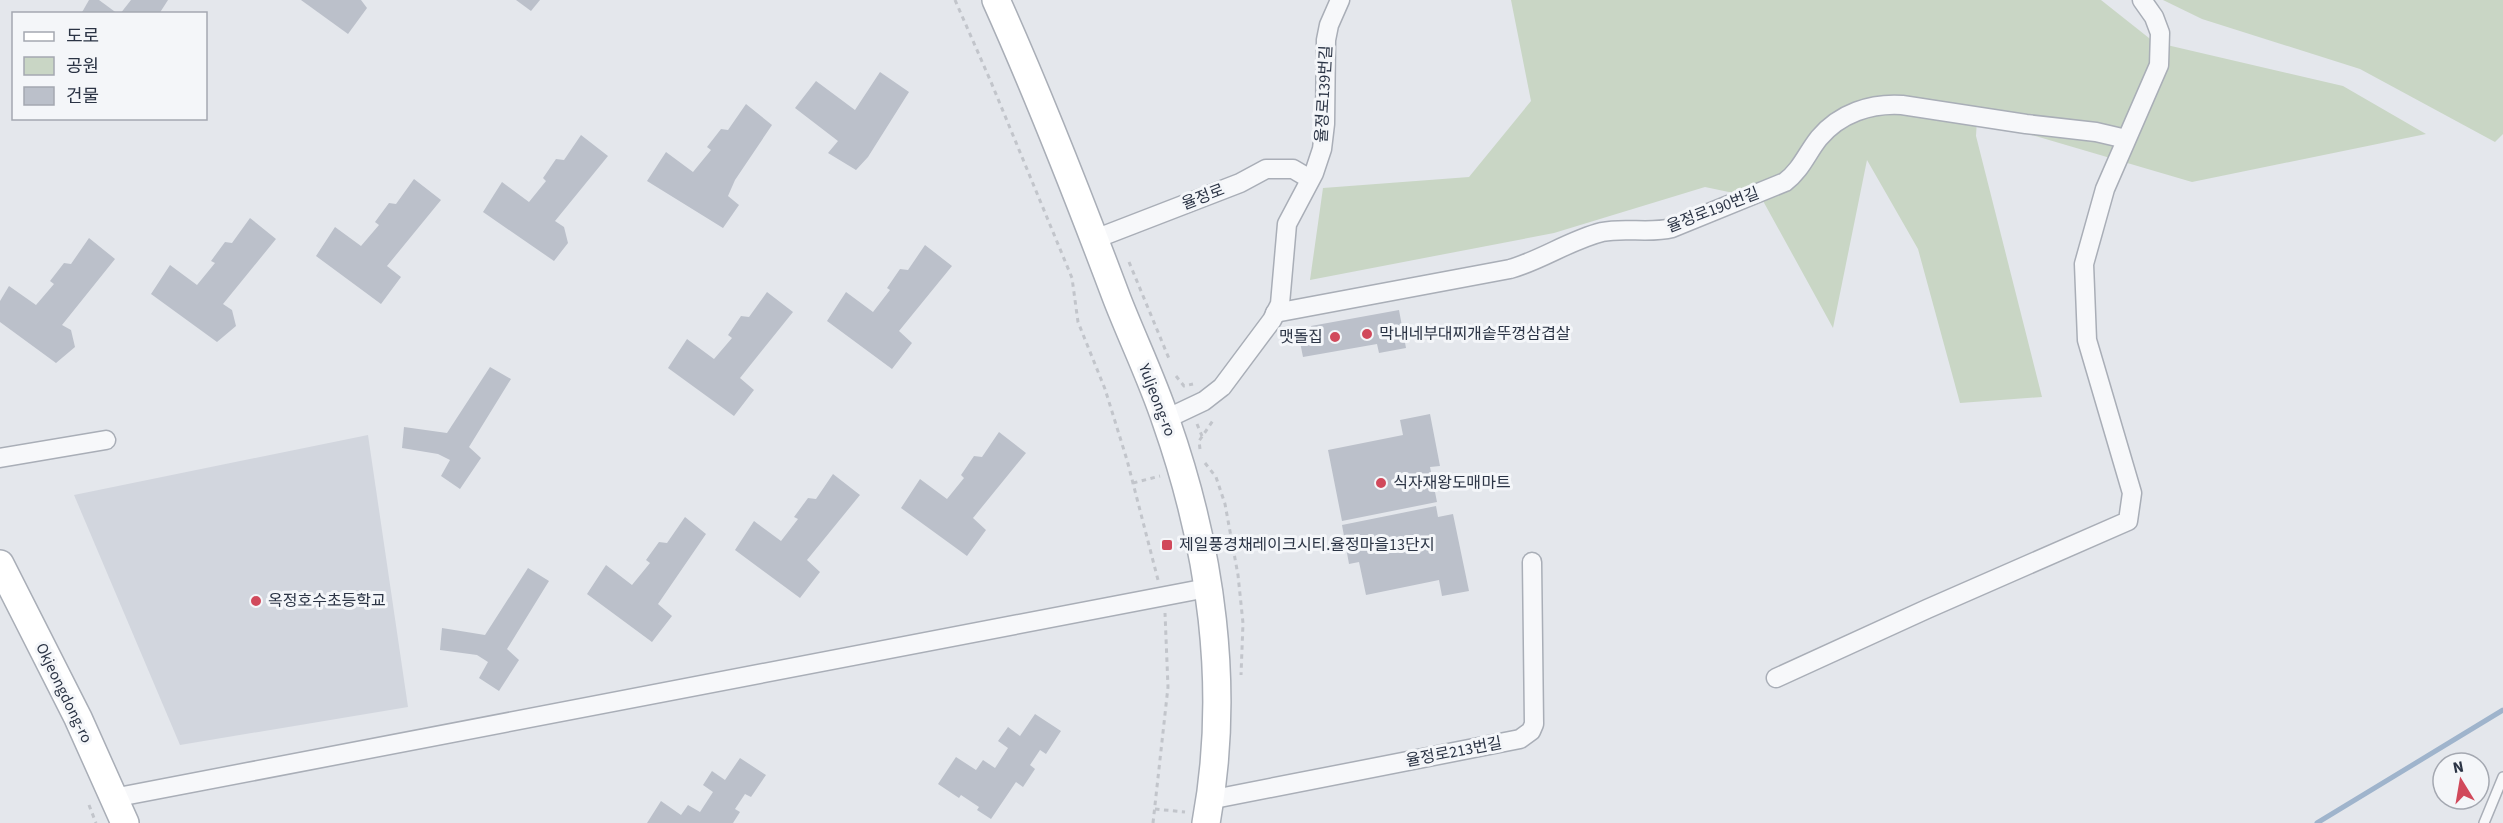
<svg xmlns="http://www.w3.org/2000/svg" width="2503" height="823" viewBox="0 0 2503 823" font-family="'Source Sans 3','Noto Sans KR',sans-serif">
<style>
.built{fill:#d2d6de}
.green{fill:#c9d6c5}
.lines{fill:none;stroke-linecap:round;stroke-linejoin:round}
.stream{stroke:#9fb4cc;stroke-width:5}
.building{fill:#bbc0ca}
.lane-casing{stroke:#a9aeb7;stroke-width:12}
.street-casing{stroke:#a9aeb7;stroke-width:21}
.secondary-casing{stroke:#a9aeb7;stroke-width:30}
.path{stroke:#c2c5cb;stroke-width:3;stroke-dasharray:4.5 4.5;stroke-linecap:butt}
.lane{stroke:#f7f8fa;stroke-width:9}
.street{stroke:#f7f8fa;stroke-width:18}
.secondary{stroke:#fff;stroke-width:27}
.poi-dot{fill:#d1495b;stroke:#f4f6f9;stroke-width:2}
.labels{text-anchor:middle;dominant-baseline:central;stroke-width:6;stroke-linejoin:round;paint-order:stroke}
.street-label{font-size:16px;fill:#2b3445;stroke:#f4f6f9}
.poi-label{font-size:16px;fill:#2b3445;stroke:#f4f6f9;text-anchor:start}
</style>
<rect width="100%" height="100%" fill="#e4e7ec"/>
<!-- built -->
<path class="built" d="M368,435L408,707L180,745L74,495Z"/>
<!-- green -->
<g class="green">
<path d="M1511,0H2101L2154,42L2343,86L2426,134L2192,182L1977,119L1976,136L2042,397L1960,403L1918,249L1867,160L1833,328L1762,199L1705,187L1554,233L1310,280L1323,188L1469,177L1531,101Z"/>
<path d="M2163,0H2503V134L2495,142L2360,69L2202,19Z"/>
</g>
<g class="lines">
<!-- stream -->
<path class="stream" d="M2317,823L2503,710"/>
</g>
<!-- building -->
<g class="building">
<path d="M89,0H99L118,14H81Z"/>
<path d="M131,0H168L159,14H120Z"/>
<path d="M301,0H361L367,8L348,34Z"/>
<path d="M516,0H540L531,11Z"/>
<path d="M880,72L909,92L868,157L856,170L828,153L838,141L795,108L816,81L855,110Z"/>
<path d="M746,104L772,125L735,180L728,196L739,205L723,228L647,181L666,152L693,172L711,150L707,147L721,129L728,130Z"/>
<path d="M581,135L608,156L555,221L564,227L568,243L554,261L483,212L502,182L529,202L546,181L543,178L556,159L564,160Z"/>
<path d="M414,179L441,200L387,266L401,277L381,304L316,256L335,227L361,246L379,225L375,222L389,203L396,204Z"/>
<path d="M250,218L276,239L223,304L232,310L236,326L217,342L151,294L170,265L197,285L215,263L211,261L225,242L232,243Z"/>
<path d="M89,238L115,259L62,325L71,330L75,347L56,363L0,322V301L9,286L36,305L54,284L50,281L64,263L71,264Z"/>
<path d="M925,245L952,266L899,331L912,343L892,369L827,321L846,292L873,312L890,290L887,288L900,269L908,270Z"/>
<path d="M767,292L793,312L740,378L754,390L734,416L668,368L687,339L714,359L732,338L728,335L741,316L749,317Z"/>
<path d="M1399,310L1406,348L1379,353L1377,344L1303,357L1300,342L1313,340L1311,326Z"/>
<path d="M490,367L511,379L469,447L481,458L460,489L441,476L450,460L438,454L402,448L404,427L447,433Z"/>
<path d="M1430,414L1440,466L1430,467L1437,502L1342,521L1328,450L1403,435L1400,420Z"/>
<path d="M999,432L1026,453L973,518L986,530L967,556L901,508L920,479L947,499L964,478L961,475L974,456L982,457Z"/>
<path d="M833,474L860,495L807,560L820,572L800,598L735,550L754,521L781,541L798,519L794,517L808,498L816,499Z"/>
<path d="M1436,506L1438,517L1453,514L1469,591L1442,596L1439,580L1366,595L1359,562L1349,564L1342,525Z"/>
<path d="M685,517L706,534L658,604L672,616L652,642L587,594L606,565L632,585L650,563L646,560L659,542L667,543Z"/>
<path d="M528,568L549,581L507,649L519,660L499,691L479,678L488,662L477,655L440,650L442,628L485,635Z"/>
<path d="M1035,714L1061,731L1046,754L1040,750L1030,765L1035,769L1023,787L1016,782L991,819L977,810L979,807L961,795L959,798L938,784L956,757L976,770L983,760L995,768L1008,748L998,741L1008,727L1020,736Z"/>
<path d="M740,758L766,775L751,797L745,794L735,809L740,812L733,823H647L661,801L681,815L688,805L700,812L713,792L703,785L712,771L725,780Z"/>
</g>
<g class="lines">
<defs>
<path id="lane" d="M2484,823L2503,777"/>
<g id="street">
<path d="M1095,239L1240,183L1266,169H1293L1310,179"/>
<path d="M1275,313L1510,269C1542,260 1570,240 1602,232C1625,227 1649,234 1672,228L1785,182C1801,170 1807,153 1819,138C1840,113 1871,103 1902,105L2026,124L2096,132L2126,139"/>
<path d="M1166,419L1204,401L1222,387L1272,320L1280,304L1287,224L1314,173L1322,149L1325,124L1326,40L1329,25L1340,0"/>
<path d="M0,458L106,440"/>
<path d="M1776,678L1927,609L2128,521L2132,493L2087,340L2084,264L2105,189L2159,65L2160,33L2154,17L2142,0"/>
<path d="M113,798L1207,588"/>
<path d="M1209,800L1520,739L1531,731L1534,724L1532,562"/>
</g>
<g id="secondary">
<path d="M996,0C1040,98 1079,198 1117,299C1133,340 1152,379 1166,421C1211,549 1231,688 1206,823"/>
<path d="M0,564L78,718L125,823"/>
</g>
</defs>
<!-- lane casing -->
<use href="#lane" class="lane-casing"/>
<!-- street casing -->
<use href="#street" class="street-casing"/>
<!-- secondary casing -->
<use href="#secondary" class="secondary-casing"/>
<!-- path -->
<g class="path">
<path d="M955,0L991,82L1072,278L1078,322L1105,389L1127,460L1158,580"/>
<path d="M1129,262L1170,361"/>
<path d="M1176,376L1184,386L1193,384"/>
<path d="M1197,424L1202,436"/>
<path d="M1200,449L1199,441L1214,419"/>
<path d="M1205,463L1216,477L1225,504L1238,575L1243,623L1241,675"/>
<path d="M1133,483L1160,476"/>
<path d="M89,805L96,823"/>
<path d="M1155,809L1185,812"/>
<path d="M1153,823L1168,687L1165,613"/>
</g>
<!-- lane -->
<use href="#lane" class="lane"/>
<!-- street -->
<use href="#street" class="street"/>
<!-- secondary -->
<use href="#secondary" class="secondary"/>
</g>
<!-- markers -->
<g class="poi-dot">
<circle cx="1367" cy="334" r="6"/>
<circle cx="1335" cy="337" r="6"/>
<circle cx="1381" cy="483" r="6"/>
<rect x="1161" y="539" width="12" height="12" rx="3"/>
<circle cx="256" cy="601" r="6"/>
</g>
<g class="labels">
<!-- street labels -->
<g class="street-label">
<text transform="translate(1324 94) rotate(-87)">율정로139번길</text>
<text transform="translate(1203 197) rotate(-21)">율정로</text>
<text transform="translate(1713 210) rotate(-21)">율정로190번길</text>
<text transform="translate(1157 400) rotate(69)">Yuljeong-ro</text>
<text transform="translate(64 693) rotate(64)">Okjeongdong-ro</text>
<text transform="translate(1454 752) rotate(-11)">율정로213번길</text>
</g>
<!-- poi labels -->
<g class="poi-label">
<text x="1379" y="334">막내네부대찌개솥뚜껑삼겹살</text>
<text x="1323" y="337" text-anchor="end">맷돌집</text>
<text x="1393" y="483">식자재왕도매마트</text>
<text x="1179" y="545">제일풍경채레이크시티.율정마을13단지</text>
<text x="268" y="601">옥정호수초등학교</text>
</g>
</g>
<!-- legend -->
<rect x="12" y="12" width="195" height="108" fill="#f4f6f9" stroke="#a4a8b1" stroke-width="1.5"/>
<rect x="24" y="32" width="30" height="9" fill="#ffffff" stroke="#a4a8b1" stroke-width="1.5"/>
<text x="66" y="42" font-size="18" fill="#2b3445">도로</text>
<rect x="24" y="57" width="30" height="18" fill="#c9d6c5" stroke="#a4a8b1" stroke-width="1.5"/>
<text x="66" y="72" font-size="18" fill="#2b3445">공원</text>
<rect x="24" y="87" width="30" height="18" fill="#bbc0ca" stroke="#a4a8b1" stroke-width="1.5"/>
<text x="66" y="102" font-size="18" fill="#2b3445">건물</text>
<!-- north arrow -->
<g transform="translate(2461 781) rotate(349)"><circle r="28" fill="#f4f6f9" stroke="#a4a8b1" stroke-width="1.5"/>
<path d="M0-4.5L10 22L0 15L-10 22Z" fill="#d1495b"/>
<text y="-9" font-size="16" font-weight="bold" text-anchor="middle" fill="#2b3445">N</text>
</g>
</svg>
